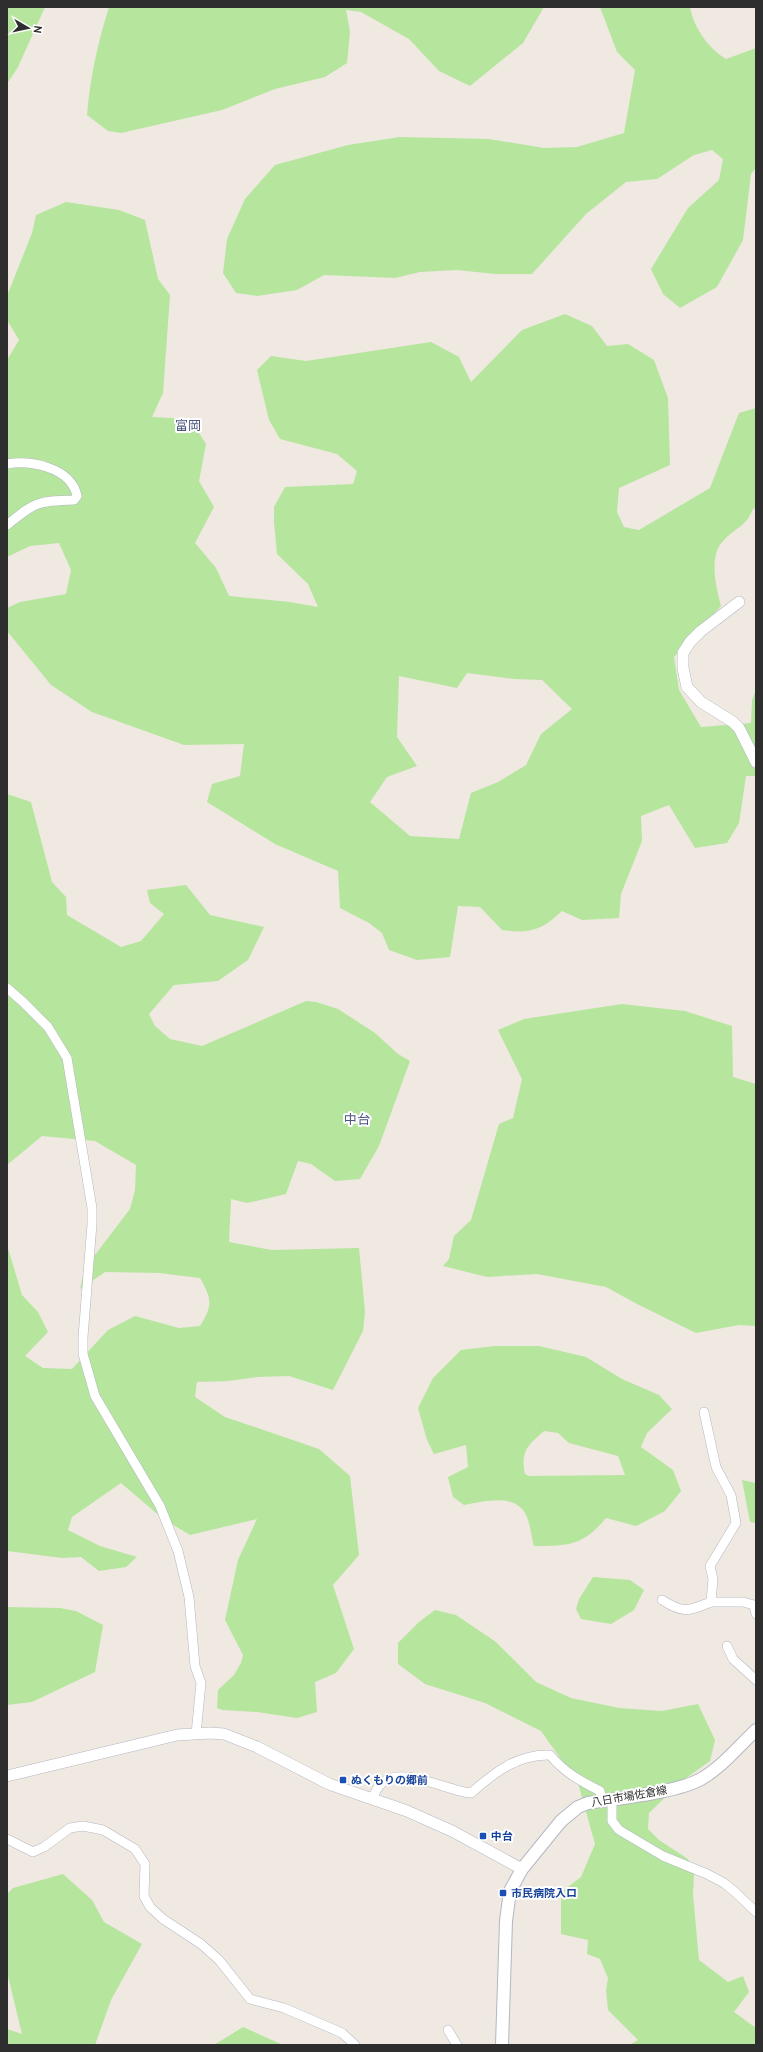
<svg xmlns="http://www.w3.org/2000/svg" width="763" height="2052" viewBox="0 0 763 2052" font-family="'PT Sans','Noto Sans JP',sans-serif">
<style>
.green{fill:#b6e59e;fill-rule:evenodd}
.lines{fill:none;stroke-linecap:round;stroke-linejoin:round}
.minor-casing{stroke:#b4b7c1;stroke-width:10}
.tertiary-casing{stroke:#b4b7c1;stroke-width:12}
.secondary-casing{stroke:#b4b7c1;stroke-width:14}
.minor{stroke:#fff;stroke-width:9}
.tertiary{stroke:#fff;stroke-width:11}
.secondary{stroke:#fff;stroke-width:12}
.transit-dot{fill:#1a4fb4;stroke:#fff;stroke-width:1.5}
.labels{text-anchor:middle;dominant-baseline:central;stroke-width:4;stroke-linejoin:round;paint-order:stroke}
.transit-label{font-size:11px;font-weight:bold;fill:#164399;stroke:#fff;text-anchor:start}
.street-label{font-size:11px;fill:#2e2e2e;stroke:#fff}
.quarter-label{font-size:13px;fill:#4d5680;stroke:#fff}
</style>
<rect width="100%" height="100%" fill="#efe9e1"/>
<!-- green -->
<g class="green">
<path d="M7,7H45L18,67L7,84Z"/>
<path d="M109,7H544L523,43L470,86L439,71L409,39L361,12L346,10L350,32L347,63L325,77L275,89L222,110L121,133L108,131L87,115C90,78 98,42 109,7Z"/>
<path d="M600,7H690C694,28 708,48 726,59L756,48V168L751,174L743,240L717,287L680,308L663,294L651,269L688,208L719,180L723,159L712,150L694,155L657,179L626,182L586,214L532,274H495L457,270L420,272L395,278L324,275L297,290L257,296L236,293L223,273L227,239L245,199L275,165L348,145L400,137L489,139L544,148L577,147L624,133L635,70L617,52Z"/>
<path d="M66,202L119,210L145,220L158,279L170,295L163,393L152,417L190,419L206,444L199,481L214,507L195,543L216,568L229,596L290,602L318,607L308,584L277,554L274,522V507L285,487L353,484L357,471L337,454L280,439L269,420L257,370L271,356L306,361L431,342L459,357L471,382L522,330L565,314L592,326L607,346L628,344L654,360L668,398L670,465L619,488L617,512L624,527L639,530L710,488L739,413L756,408V508L753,509C745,528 737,526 724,540C708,555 716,587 721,606L674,657L679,690L701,727L751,723L752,700L756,690V776H746L739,823L727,843L695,848L669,805L641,816L642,841L621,894L619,918L582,920L562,911C542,930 530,934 502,930L480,907L458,906L450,957L417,960L389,950L382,933L369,923L340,908L338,871L275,844L207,802L212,784L240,776L244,744L184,745L92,712L51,685L7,631V608L20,602L66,594L71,570L59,543L30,546L7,557V360L19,340L7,320V296L32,233L36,215ZM467,673L514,679L542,680L572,709L541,734L526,765L498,782L471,793L459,839L410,836L370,802L387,777L417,766L397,737L399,676L457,688Z"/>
<path d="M7,794L31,802L52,882L66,897L67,915L121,947L141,941L164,914L150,903L147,890L186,885L210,915L264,927L248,960L218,981L174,985L149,1014L155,1026L170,1039L202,1046L306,1001L316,1002L338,1009L375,1033L398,1054L410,1061L379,1146L360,1179L335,1181L311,1164L298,1161L286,1194L247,1203L231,1199L229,1242L272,1250L359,1248L365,1312L363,1331L333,1390L289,1376L257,1377L228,1381L197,1382L195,1397L225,1417L319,1449L350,1476L359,1555L333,1585L354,1649L336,1673L315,1682L317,1712L297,1718L257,1712L222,1710L217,1708L218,1690L234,1675L241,1663L243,1655L225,1620L238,1560L257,1519L190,1535L162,1518L121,1483L72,1517L68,1530L100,1546L137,1557L126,1567L99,1571L81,1557L62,1558L7,1551V1245L22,1295L38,1312L48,1332L25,1356L43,1368L72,1369L108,1330L135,1316L179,1328L200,1326C213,1305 212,1299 200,1278L159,1273L105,1272L80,1289L85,1268L130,1209L135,1190L136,1165L95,1141L42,1136L7,1165Z"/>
<path d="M622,1004L685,1011L732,1026L733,1077L756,1084V1326L739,1325L696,1333L639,1305L606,1287L537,1274L487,1277L443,1266L449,1259L454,1236L471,1220L499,1124L513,1118L522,1079L498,1030L524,1019Z"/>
<path d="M495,1346H539L586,1357L622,1379L659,1395L672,1409L647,1433L641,1447L673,1470L681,1491L665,1511L636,1526L606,1518C583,1546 568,1546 534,1546C531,1536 530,1521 525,1513C513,1493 483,1502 464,1505L453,1497L448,1477L468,1467L466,1445L434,1454L427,1440L418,1408L433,1378L461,1350ZM544,1431L558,1433L569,1443L618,1456L625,1475L529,1476L525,1474C520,1451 528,1445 544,1431Z"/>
<path d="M742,1480L756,1483V1523L750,1522Z"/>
<path d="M593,1577L630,1580L644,1590L634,1610L611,1624L581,1619L576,1609L579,1599Z"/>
<path d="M7,1607L60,1608L76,1611L103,1625L95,1672L32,1702L7,1705Z"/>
<path d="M435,1610L456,1615L496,1642L536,1682L571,1698L619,1708L662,1711L698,1704L715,1740L710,1761L682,1781L649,1813L648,1829L659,1840L688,1859L694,1872L693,1895L699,1960L728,1982L743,1976L749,1992L734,2012L756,2028V2045H630L638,2040L608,2010L606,1990L608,1978L600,1959L587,1954L588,1940L561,1934V1892L581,1877L595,1844L578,1783L541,1731L485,1703L425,1684L398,1664V1643L419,1622Z"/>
<path d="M63,1874L92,1900L104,1922L142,1944L111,2000L95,2045H7V2029L22,2034L7,1972V1894L13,1888Z"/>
<path d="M243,2027L283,2045H214Z"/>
</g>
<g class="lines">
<defs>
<g id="minor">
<path d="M7,464C30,460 71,467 77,496L74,500C37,501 35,502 7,525"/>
<path d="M7,988L23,1002L48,1027L67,1058L92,1208V1224L83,1337V1354L95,1396L160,1506L178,1551L189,1597L195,1666L201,1683L196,1734"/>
<path d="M704,1412L716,1467L731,1495L736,1523L710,1566L713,1579L711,1602H743L754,1605L756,1614"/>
<path d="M662,1600C684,1614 688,1611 711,1602"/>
<path d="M727,1646L733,1659L756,1680"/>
<path d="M373,1799C384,1754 443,1791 471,1793C494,1773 517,1754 550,1755C564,1772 580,1781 600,1791L602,1801"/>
<path d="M612,1799V1821L619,1830L663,1856L707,1874L724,1883L735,1892L756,1912"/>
<path d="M7,1839L33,1852L44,1847L70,1828L83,1826L103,1830L135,1849L145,1864L144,1896L150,1907L163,1919L201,1944L219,1960L250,1999L284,2008L342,2033L355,2045"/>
<path d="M448,2030L457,2045"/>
</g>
<g id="tertiary">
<path d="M739,602L701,631L690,642L683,653V668L687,687L701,702L733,722L739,728L756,762"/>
<path d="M7,1776L177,1735L210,1733L224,1734L257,1747L329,1784L407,1811L452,1831L522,1869"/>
</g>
<path id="secondary" d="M502,2045L506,1921L510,1891L522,1869L561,1821L578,1807L588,1803C618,1798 676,1793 701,1779C722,1767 739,1746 756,1730"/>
</defs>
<!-- minor casing -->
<use href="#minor" class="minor-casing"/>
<!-- tertiary casing -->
<use href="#tertiary" class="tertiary-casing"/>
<!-- secondary casing -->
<use href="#secondary" class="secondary-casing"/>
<!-- minor -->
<use href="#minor" class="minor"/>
<!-- tertiary -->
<use href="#tertiary" class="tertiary"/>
<!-- secondary -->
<use href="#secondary" class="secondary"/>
</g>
<!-- markers -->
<g class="transit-dot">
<rect x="339" y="1776" width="8" height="8" rx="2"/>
<rect x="479" y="1832" width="8" height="8" rx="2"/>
<rect x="499" y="1889" width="8" height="8" rx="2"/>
</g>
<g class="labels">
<!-- transit labels -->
<g class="transit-label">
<text x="351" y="1780">ぬくもりの郷前</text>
<text x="491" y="1836">中台</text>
<text x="511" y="1893">市民病院入ロ</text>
</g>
<!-- street labels -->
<g class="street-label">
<text transform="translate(629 1796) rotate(-10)">八日市場佐倉線</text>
</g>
<!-- quarter labels -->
<g class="quarter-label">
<text x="188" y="425">富岡</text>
<text x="357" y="1119">中台</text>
</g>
</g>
<!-- border -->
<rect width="763" height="2052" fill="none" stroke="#2e2e2e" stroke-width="16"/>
<!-- north arrow -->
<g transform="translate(28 28) rotate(99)" stroke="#ffffff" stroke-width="3" paint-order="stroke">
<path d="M0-3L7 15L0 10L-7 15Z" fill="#2e2e2e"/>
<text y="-6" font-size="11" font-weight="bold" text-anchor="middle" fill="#2e2e2e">N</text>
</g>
</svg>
